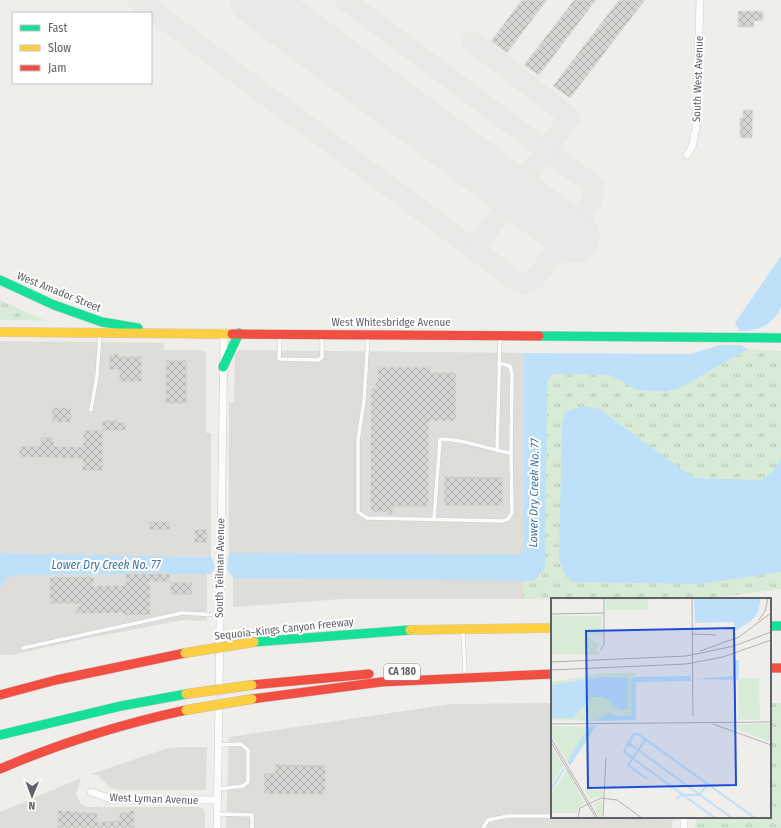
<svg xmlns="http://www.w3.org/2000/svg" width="781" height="828" viewBox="0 0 781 828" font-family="'Fira Sans Condensed',sans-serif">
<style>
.industrial{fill:#dfddda}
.grass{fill:url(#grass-tufts)}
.water{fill:#bfe0f9}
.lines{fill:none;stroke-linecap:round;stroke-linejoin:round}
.taxiway{stroke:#eae9e7;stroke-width:21}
.runway{stroke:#eae9e7;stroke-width:52}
.building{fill:url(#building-cross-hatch);stroke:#deddd9}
.lane-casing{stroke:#cbcccc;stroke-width:4.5}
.street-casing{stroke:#cbcccc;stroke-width:8}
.fast-casing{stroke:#cacacb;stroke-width:10}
.slow-casing{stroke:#cacacb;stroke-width:10}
.jam-casing{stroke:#cacacb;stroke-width:10}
.lane{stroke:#fdfcfc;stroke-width:3.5}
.street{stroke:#fdfcfc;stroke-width:7}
.fast{stroke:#16e098;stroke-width:9}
.slow{stroke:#ffcf43;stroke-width:9}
.jam{stroke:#f24e42;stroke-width:9}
.slow-bridge-casing{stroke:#c8b996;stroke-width:10;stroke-linecap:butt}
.slow-bridge{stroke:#ffcf43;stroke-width:9}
.labels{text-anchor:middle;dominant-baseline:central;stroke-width:4;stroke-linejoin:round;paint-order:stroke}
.shield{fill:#fff;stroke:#8f9295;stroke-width:1}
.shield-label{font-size:10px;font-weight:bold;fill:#5f6368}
.street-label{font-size:11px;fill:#5f6368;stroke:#fff}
.water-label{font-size:12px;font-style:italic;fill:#4174aa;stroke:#fff}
.inset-river{fill:none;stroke:#bfe0f9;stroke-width:2}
.inset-road{fill:none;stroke:#b1b2b2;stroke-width:1}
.view{fill:#1d4ed8;fill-opacity:0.15;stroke:#1d4ed8;stroke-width:2}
.inset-edge{fill:none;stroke:#5f6368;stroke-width:2}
</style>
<defs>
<pattern id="grass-tufts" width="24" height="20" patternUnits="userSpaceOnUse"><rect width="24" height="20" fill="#d8ebd6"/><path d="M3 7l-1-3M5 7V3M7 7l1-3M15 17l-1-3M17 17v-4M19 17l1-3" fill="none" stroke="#b2c2b1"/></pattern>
<pattern id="building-cross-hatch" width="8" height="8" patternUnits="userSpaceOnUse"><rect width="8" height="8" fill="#d6d5d3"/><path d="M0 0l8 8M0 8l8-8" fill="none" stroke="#b1b0af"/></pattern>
</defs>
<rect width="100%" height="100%" fill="#efeeea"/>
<!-- industrial -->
<g class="industrial">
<path d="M0,341L164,343V350H202L206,354V433H211V557L0,553Z"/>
<path d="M239,350L524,353L523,554L229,553V402H234L235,355Z"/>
<path d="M207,574V621L184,620L83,639L12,655H0V588L7,578L17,575Z"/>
<path d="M233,578L523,580V599H342L233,607Z"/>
<path d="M552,703V817H673L672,828H226L229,737L451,704Z"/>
<path d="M181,747H207L206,790H120L111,788L97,775L91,774L165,749Z"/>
<path d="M81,778L76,795L81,804L87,807H200L204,809L205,813V828H0V812Z"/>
</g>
<!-- grass -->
<g class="grass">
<path d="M0,300L46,321L0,320Z"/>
<path d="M748,349L781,351V589L721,597L523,599V580H533L547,381L553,374L610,375L637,390L666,392L680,388Z"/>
<path d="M770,703H781V828H695L696,817H770V806H774L770,802Z"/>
</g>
<!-- water -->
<g class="water">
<path d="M781,256C781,267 781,299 781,307C774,325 757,331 740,331L735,323Z"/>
<path d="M720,345H741L748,349L680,388L666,392L637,390L610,375L554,374L547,381L545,569L533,581L233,578L227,569L229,553L523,554L524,353L690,354Z"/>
<path d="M582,406L599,409L694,478L761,480L771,473L781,459V572L700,584L572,582L564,573L559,559L562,423L565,412Z"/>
<path d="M0,553L211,557C215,564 216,568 211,574L17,575L7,578L0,588Z"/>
</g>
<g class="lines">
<!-- taxiway -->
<g class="taxiway">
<path d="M138,0L518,282L526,283L534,280L561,244C564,232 557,226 548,218"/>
<path d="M345,0L594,186C597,198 581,220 569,223C562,225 555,221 548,218"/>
<path d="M472,42L570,117L474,250"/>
</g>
<!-- runway -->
<path class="runway" d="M256,0L574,237"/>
</g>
<!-- building -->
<g class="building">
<path d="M522,0H547L507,53L491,41Z"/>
<path d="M574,0H596L539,75L524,65Z"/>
<path d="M619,0H645L570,98L553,86Z"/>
<path d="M738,11H763V21H754V27H738Z"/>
<path d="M743,110H753L752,138H740V118H743Z"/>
<path d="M109,354H120V356H142V382H119V370H109Z"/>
<path d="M166,360H187V404H165Z"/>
<path d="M377,367H431V372H456V421H429V507H393V515H386V512H372L370,505L371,388H375V383L377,382Z"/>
<path d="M52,407L72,408L71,423L52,422Z"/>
<path d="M102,420H118V422H126V431H103V471H82L83,459L19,457V446H40L41,437H54V446L83,447V430H102Z"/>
<path d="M444,476L503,477V506H444Z"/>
<rect x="149" y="521" width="21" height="9"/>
<path d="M195,529H207V543H194Z"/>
<path d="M170,573V582H150L151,615L123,616V613L75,614L80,604H50L49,577L94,576V586L126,585L125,574Z"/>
<rect x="170" y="582" width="22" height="13"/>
<path d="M275,764L326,765L325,795L264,794V773H275Z"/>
<path d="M58,810L98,813L97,822L118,820L120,813L134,810L135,828H57Z"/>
</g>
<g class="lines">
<defs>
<g id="lane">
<path d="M280,336L279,359L319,360L322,357V336"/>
<path d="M368,337L364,401L358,440V512L367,518L503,521L508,519L512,513L511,453C499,452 447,435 440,440L434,519"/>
<path d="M499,363L510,366L512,374L511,453"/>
<path d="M91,410L97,376L100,334"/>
<path d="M497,451L500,338"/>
<path d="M463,633L465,671"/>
<path d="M23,648L182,613L220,615"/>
<path d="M218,789L243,786L248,782V750L241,744L218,745"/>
<path d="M218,814L252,815V828"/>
<path d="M621,817L684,818"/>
<path d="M483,828L488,820L508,816H552"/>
</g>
<g id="street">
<path d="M687,155L692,147L696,129L700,0"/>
<path d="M219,692L224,332"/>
<path d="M91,792L111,799L218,800"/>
<path d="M217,828L219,702"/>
<path d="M684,828V817"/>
</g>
<g id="fast">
<path d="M0,280L54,305L102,322L138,328"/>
<path d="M539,336L781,338"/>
<path d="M223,367L239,333"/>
<path d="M770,626H781"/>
<path d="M254,642L410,630"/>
<path d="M0,735L121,706L186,694"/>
</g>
<g id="slow">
<path d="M0,332L232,334"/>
<path d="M410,630L552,628"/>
</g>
<g id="jam">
<path d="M232,334L539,336"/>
<path d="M770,668H781"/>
<path d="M252,685L369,674"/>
<path d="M0,695L56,680L185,653"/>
<path d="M252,699L381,682L552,674"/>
<path d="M0,769C60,743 122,724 186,710"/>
</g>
</defs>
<!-- lane casing -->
<use href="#lane" class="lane-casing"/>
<!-- street casing -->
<use href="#street" class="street-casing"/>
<!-- fast casing -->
<use href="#fast" class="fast-casing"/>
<!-- slow casing -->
<use href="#slow" class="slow-casing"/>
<!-- jam casing -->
<use href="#jam" class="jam-casing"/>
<!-- lane -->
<use href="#lane" class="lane"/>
<!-- street -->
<use href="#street" class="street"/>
<!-- fast -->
<use href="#fast" class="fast"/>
<!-- slow -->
<use href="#slow" class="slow"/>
<!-- jam -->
<use href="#jam" class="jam"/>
<defs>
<g id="slow-bridge">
<path d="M185,653L254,642"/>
<path d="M186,694L252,685"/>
<path d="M186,710L252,699"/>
</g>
</defs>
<!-- slow-bridge casing -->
<use href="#slow-bridge" class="slow-bridge-casing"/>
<!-- slow-bridge -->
<use href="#slow-bridge" class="slow-bridge"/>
</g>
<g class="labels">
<!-- shield labels -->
<rect class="shield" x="384" y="664" width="36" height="16" rx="3"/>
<g class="shield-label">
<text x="402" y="672">CA 180</text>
</g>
<!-- street labels -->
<g class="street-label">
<text transform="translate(698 79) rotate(-88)">South West Avenue</text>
<text transform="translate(59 292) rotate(22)">West Amador Street</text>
<text x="391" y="322">West Whitesbridge Avenue</text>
<text transform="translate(220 568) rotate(-89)">South Teilman Avenue</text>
<text transform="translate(284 629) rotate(-6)">Sequoia–Kings Canyon Freeway</text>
<text transform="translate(154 799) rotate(2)">West Lyman Avenue</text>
</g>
<!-- water labels -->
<g class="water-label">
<text transform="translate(534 493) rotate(-89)">Lower Dry Creek No. 77</text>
<text x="106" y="565">Lower Dry Creek No. 77</text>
</g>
</g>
<!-- overview -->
<g transform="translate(551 598)">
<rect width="220" height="220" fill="#efeeea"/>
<path d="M55,0H97V12H55ZM0,18H50L51,37H37L48,47L45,51L48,57L0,56ZM84,75L79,118L58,115L43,123L0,122V84L47,76ZM188,80H208L209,122H187ZM220,126V144L176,127L208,126ZM2,128L38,129L16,163L0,136ZM0,148L12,168L0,186ZM16,172L33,205L27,210L26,215H0V196ZM34,192H52V198L39,201ZM51,202L52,220H49L42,206Z" fill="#d8ebd6"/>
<path d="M143,0H209V4L207,14L200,23L184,33L183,24L144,25ZM188,62V80L186,82L143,81L182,78L183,63ZM139,78L140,83L85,84V122L43,123L58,115L69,118L80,117V81L83,79ZM51,79L77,80V111L70,112L52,99H40L22,120H0V87ZM44,127L45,128L19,168L16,163L38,129Z" fill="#bfe0f9"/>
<path class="inset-river" d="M95,141L77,167L96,181M76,144L181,220M0,191L13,171M149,196L157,186M126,201L130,197H150M164,220L73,154L76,147L81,148L78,144L83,136H87L204,220"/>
<path class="inset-road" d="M141,0L142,118M0,16L53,15M208,22L214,13L217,0M141,36L165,37M50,52L53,46V0M149,53L188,39L220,15M0,64L135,58L183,48L220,34M0,72L135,66L172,59L220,42M0,126L220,124M162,126L220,147M0,140L47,220M0,144L45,220M52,218L55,160M27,220L29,210L50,200L66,202L91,220"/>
<path class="view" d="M183,30L185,187L37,190L35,33Z"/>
<rect width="220" height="220" class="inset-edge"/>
</g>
<!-- legend -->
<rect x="12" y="12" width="140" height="72" fill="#ffffff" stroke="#bfc1c3"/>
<rect x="20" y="25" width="20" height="6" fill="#16e098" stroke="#bfc1c3"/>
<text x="48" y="32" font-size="12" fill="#5f6368">Fast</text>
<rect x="20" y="45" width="20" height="6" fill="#ffcf43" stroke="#bfc1c3"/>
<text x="48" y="52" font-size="12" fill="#5f6368">Slow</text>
<rect x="20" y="65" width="20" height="6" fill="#f24e42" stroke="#bfc1c3"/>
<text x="48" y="72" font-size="12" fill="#5f6368">Jam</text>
<!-- north arrow -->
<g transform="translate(32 796) rotate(181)" stroke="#ffffff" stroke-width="3" paint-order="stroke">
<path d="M0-3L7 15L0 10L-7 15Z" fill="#5f6368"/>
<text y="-6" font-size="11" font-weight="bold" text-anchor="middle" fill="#5f6368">N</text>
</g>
</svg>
